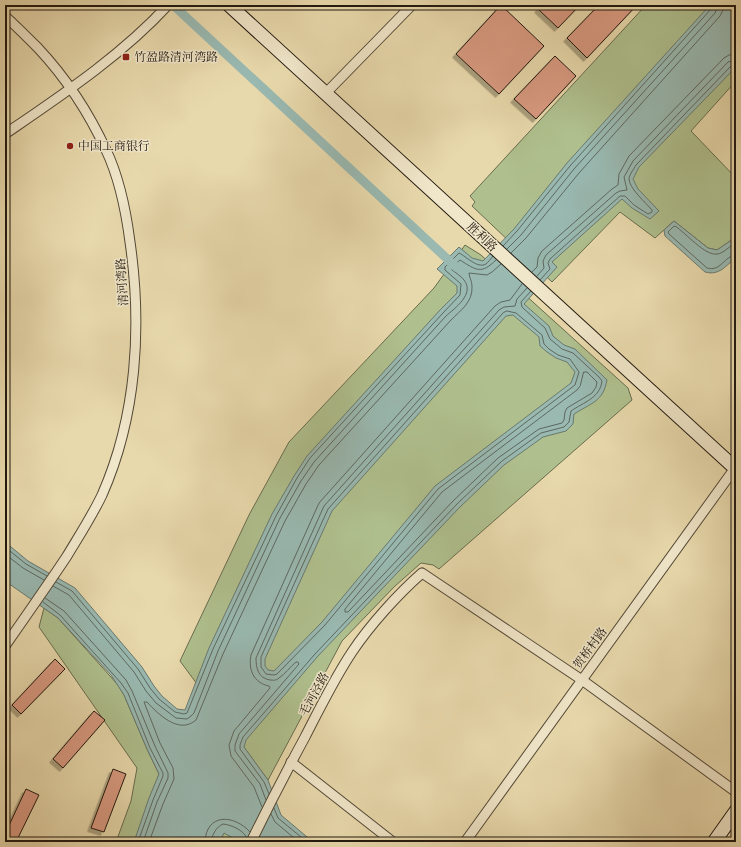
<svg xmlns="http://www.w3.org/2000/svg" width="741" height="847" viewBox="0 0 741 847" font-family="Cardo,'Noto Serif SC',serif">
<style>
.green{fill:#afc08e;stroke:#686c4e}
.water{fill:#99b9b1;stroke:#697970;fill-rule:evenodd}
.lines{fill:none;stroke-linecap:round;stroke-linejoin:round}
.shore{stroke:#5d6860;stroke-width:1}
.canal{stroke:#99b9b1;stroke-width:9}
.building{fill:#d99a81;stroke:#21180f;filter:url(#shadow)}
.minor-casing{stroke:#534836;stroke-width:11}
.secondary-casing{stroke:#21180f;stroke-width:15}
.minor{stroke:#f0e6c9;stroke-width:9}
.secondary{stroke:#f0e6c9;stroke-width:13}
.poi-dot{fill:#8f2418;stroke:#f0e6c9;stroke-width:1.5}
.labels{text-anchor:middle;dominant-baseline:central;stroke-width:3;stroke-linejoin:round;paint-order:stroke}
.poi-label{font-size:12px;fill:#21180f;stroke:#f0e6c9;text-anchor:start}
.street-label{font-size:12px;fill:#21180f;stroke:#f0e6c9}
</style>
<defs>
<filter id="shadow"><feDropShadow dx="-3.5" dy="3.5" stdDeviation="0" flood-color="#0004"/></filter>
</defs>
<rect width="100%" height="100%" fill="#e8d9ac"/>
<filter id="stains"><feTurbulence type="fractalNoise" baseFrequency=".005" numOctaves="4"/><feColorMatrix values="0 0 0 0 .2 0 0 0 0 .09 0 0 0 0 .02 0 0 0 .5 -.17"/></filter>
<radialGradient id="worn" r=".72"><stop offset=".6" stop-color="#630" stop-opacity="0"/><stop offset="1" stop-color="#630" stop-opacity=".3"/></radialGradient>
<!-- green -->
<g class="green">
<path d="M646,5H736V81L691,131L736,178V237L717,250L708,248L674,221L655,238L620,212L552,282L472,206L475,202L470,196Z"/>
<path d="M465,245L481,255L628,388L632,400L439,569L433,565L421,563L394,587L342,641L268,780L180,661L249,515L289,442L434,288Z"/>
<path d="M44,608L58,618L118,685L124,695L147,749L159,774L220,830L237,839L236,842H116L131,801L137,768L39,627Z"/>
</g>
<!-- water -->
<g class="water">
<path d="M710,5H736V67L639,167L633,179L638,189L659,211L650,219L632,208L622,199L552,262L557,267L524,304L549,326L553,336L564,345L575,349L607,380C603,402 591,403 574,414L573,424L566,431L543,437L504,465L460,507L318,656L246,740L244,747L268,780L281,815L313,842H240L224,833L220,842H134L149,798L159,774L147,749L124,695L111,675L58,618L5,581V542L28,561L75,588L142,667L154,686L162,696L177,709L185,710L209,648L272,514L294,476L307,456L440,310L457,293V286L437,269L459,247L472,258L483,261L514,229L567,163ZM513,315L539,337L540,346L547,352L556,358L567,362L575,372L571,383L435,486L322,622L274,671L268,670L265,666V659L332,511L506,316Z"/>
<path d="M674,221L708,248L717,250L736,237V257C726,266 719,276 705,272L665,236L664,230Z"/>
</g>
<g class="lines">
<!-- shore -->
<g class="shore">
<path d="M736,242C731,245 723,254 717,254C705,256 686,233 675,226L673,227L668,232L669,234L707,268C721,272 724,256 736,255"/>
<path d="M503,246L517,231L570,166L711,9L713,5"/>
<path d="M507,249L521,235L574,169L715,13L718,5"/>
<path d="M511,253L526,238L579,173L720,16L723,10L724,5"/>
<path d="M532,272L537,267L538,258L542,251L612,189L618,185L619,174L629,156L724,58L729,55L736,54"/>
<path d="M537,276L544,268L543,261L546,255L616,193L620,191L627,190L624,177L633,161L728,62L736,60"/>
<path d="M540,280L550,269L548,263L550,259L620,196H625L634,205L648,214L652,212V210C646,203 629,188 629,179C629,175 634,169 636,165L731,66L736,65"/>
<path d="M507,311L516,313L542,335L544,344L549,349L558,355L570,359L579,372L575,385L438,489L325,625L277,674L274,675L266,674L261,667V657L328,509L503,313Z"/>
<path d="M584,372H587L597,382L596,387L592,393L567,408L565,412L564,420L562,423L539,429L498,458L453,501L348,612H345V609L442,492L577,390L580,386Z"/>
<path d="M5,547L26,564L47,576"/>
<path d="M5,554L23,568L44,580"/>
<path d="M56,582L72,591L138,669L150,688L159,699L175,712L184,714L187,713L213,649L276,516L297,478L310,458L443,313L460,295L461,284L445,270V267L459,253C466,256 477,269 486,264C488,262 491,259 493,256"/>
<path d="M53,586L69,595L134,672L146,691L156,703L176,718L187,719L191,716L194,713L218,651L280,518L301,481L314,462L446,316C455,308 475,294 464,280C461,276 456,273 452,270V267L460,260C476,270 481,275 496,260"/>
<path d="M45,598L64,611L126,680L132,691L155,746L168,773V778L157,802L143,842"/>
<path d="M43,602L60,615L121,683L128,693L150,748L163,773V776L153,800L138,842"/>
<path d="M269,794L264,782L240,749V745L243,737L315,654L457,504L502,461L541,433L564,427L569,422L571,411C584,402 600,398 602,381L599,377L573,353L562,349L550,339L545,328L522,307L521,302L531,291"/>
<path d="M266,800L260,784L235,751V745L239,734L299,664L298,662H296C290,667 285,674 279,678C276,681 273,680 270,680C258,678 256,668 256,658L324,506L499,310L504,307L515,306L517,299L527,288"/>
<path d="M262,807L254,787L231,756L229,745L234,731L270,688L269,686C254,683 248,670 251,655L319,503L495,306L501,302L510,300L522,284"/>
<path d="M274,808L278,818L307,842"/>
<path d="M271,814L275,822L299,842"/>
<path d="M149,842L163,804L174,779L173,768L160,743L144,702H147C158,714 179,735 196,720L223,654L285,521L306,484L319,465L451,320C461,310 473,302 472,286C472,281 469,277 469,273L487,275L492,272L501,264"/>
<path d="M205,842C206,813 234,814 250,832"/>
<path d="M211,842C212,835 216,827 223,824C232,825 243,830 247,838"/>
</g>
<!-- canal -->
<path class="canal" d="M173,5L456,267"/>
</g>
<!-- building -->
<g class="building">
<path d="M501,5L544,46L499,94L456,54Z"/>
<path d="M542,5H580L558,28L538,9Z"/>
<path d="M599,5H637L587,58L567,38Z"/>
<path d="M555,56L576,76L536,119L514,99Z"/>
<path d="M55,659L65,669L21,714L12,705Z"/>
<path d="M94,711L105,720L63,768L53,759Z"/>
<path d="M113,769L126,774L104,832L91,828Z"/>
<path d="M26,789L39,795L16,842H5V834Z"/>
</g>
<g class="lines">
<defs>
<g id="minor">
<path d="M5,16C16,26 27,37 38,48C66,78 89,113 106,150C120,179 126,211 130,242C142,326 137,416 102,495C92,516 79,536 67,556C47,586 26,616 5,646"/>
<path d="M326,93L412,5"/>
<path d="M5,134C62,95 121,56 168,5"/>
<path d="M291,762L393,842"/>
<path d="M251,842C268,807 286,772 305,737C320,708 334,679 352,652C370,625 398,594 422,573L582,680L736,792"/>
<path d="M465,842L735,468"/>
</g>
<g id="secondary">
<path d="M229,5L736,469"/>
<path d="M714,842L736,811"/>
</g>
</defs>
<!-- minor casing -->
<use href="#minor" class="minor-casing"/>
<!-- secondary casing -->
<use href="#secondary" class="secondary-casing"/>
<!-- minor -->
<use href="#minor" class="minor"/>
<!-- secondary -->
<use href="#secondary" class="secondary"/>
</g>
<!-- markers -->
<g class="poi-dot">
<rect x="122" y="53" width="8" height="8" rx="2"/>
<circle cx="70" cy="146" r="4"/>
</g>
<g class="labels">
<!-- poi labels -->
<g class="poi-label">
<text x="134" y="57">竹盈路清河湾路</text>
<text x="78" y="146">中国工商银行</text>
</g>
<!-- street labels -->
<g class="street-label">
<text transform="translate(482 237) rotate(43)">胜利路</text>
<text transform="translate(122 282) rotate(-94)">清河湾路</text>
<text transform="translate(590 648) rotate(-54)">贺桥村路</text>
<text transform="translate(314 694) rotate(-61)">毛河泾路</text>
</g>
</g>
<!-- margin -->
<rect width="741" height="847" fill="none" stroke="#e8d9ac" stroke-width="20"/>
<rect x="6" y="6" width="729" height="835" fill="none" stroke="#21180f" stroke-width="2"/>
<rect x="10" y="10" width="721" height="827" fill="none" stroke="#21180f"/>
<rect width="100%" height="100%" filter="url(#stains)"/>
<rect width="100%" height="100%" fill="url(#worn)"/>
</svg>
